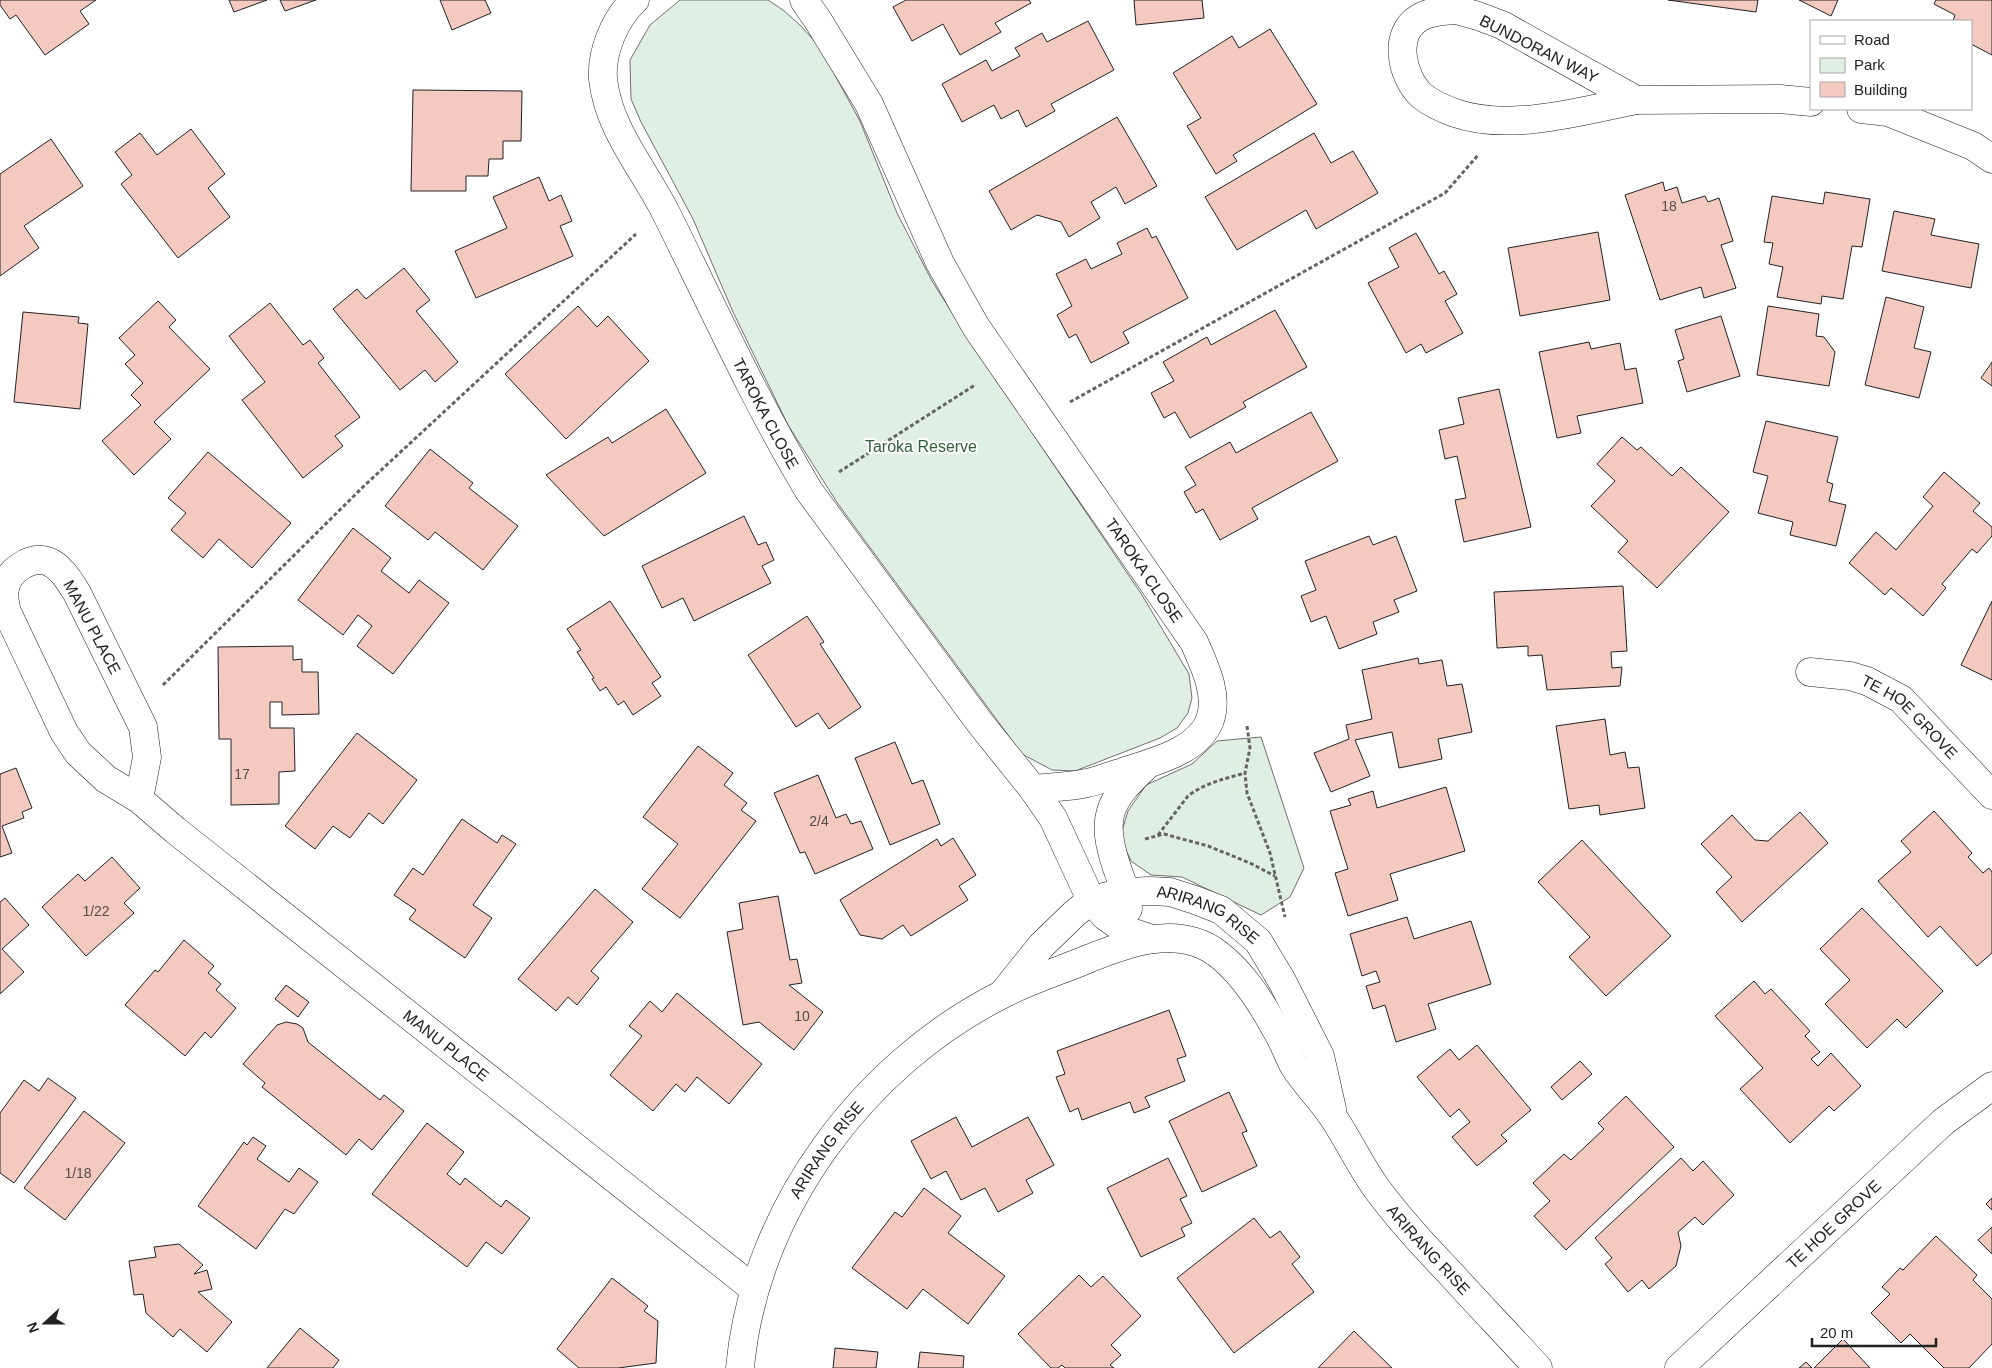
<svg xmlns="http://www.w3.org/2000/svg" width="1992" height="1368" viewBox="0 0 1992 1368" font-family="Helvetica,sans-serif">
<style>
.green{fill:#e0efe3;stroke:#6f6f6f}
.building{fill:#f3c9c0;stroke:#222}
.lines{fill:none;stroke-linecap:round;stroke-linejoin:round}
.minor-casing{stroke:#222;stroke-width:29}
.path{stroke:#646464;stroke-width:3;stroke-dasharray:4 2.5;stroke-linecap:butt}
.minor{stroke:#fff;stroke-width:28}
.labels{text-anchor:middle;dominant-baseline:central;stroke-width:4;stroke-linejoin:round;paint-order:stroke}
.number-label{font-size:14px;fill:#564c4a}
.street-label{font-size:16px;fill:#222;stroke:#fff}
.park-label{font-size:16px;fill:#2f5e38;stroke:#fff}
</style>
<rect width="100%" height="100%" fill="#fff"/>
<!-- green -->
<g class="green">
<path d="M680,0H768L783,10L801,26L819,46L860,121L897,213L932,281L972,344L1142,595L1189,674L1192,698L1188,713L1177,728L1160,738L1075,771L1052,770L1022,754L838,504L788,425L733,312L693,219L641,122L631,99L630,60L650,25Z"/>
<path d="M1261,737L1304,868L1290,897L1261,915L1182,877L1151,875L1131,861L1120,837L1128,811L1146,785L1192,764L1217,741Z"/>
</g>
<!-- building -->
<g class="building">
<path d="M0,0H96L80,11L89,24L45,55L16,15L10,19L0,5Z"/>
<path d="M229,0H267L234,12Z"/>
<path d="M280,0H316L285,11Z"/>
<path d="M440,0H485L491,13L452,30Z"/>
<path d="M906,0H1029L1031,3L995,23L1001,32L960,55L943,24L912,41L893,7Z"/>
<path d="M1134,0H1202L1204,18L1136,25Z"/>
<path d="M1668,0H1758L1756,12Z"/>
<path d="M1799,0H1838L1831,16Z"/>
<path d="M1936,0H1992V55L1971,44V21H1953L1955,15L1934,4Z"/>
<path d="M1088,21L1114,70L1051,104L1055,111L1026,127L1018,110L1001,119L994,105L962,122L942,84L986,60L992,71L1020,56L1015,48L1042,33L1047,42Z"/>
<path d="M1270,29L1317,104L1233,155L1237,161L1216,174L1187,126L1201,118L1173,73L1232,36L1239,48Z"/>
<path d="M413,90L522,91L521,141H503V159H489L488,176H466V191H411Z"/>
<path d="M1117,117L1157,186L1125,204L1116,187L1091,202L1100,218L1069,237L1061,222L1037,215L1011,230L989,191Z"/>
<path d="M191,129L225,174L208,188L230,217L178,258L121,184L132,175L115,152L140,133L157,155Z"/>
<path d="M1314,133L1331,163L1353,151L1378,193L1316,229L1306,210L1237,250L1205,197Z"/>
<path d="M51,139L83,186L24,226L39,248L0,276V174Z"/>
<path d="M539,177L549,201L561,195L572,221L560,226L573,256L476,298L455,251L507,228L493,197Z"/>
<path d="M1663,182L1665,191L1677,187L1682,203L1705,196L1708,202L1719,198L1733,241L1721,245L1736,288L1704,298L1701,287L1660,300L1625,195Z"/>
<path d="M1825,192L1870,199L1862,247L1852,246L1843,299L1822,296L1821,304L1777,297L1783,267L1769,264L1773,243L1764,242L1772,196L1823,204Z"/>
<path d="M1894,211L1935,219L1931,235L1979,244L1971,288L1882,271Z"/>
<path d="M1147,228L1152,238L1156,236L1188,298L1123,332L1129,343L1091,363L1076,334L1069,338L1057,315L1072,306L1056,274L1086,259L1091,269L1122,254L1117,243Z"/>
<path d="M1598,232L1610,300L1520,316L1508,248Z"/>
<path d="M1416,233L1439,274L1444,271L1457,294L1445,301L1463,333L1426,353L1421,344L1406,353L1368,283L1399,267L1389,248Z"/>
<path d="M404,268L430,300L416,311L458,362L435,382L425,370L400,390L333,309L357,289L366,299Z"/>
<path d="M1886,297L1924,307L1914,348L1931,352L1919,398L1865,385Z"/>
<path d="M158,301L176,320L169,327L210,369L154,422L171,439L134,475L102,441L141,405L131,395L143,383L125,364L135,355L119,338Z"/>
<path d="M270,303L303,345L310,340L324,358L318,363L360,417L335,436L343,446L303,478L242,400L265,382L229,336Z"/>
<path d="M578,306L597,327L608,316L649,361L566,439L505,374Z"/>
<path d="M1768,306L1819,314L1816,336L1824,337L1835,352L1829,386L1757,375Z"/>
<path d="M1275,310L1307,367L1243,402L1246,407L1190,438L1175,412L1164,418L1151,393L1174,381L1163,362L1207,337L1211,345Z"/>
<path d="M23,312L79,317L78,323L88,324L80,409L14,402Z"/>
<path d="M1721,316L1740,376L1687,392L1678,361L1684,359L1675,330Z"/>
<path d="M1589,342L1591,349L1620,343L1625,370L1636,368L1643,403L1577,416L1581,433L1557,438L1539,352Z"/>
<path d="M1992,362V386L1981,378Z"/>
<path d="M1499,389L1531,527L1464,542L1455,500L1466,498L1457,456L1445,459L1439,430L1464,424L1458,398Z"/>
<path d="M666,409L706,473L604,536L546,475L608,437L612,443Z"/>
<path d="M1311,412L1338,461L1252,508L1258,519L1220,540L1203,509L1196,513L1184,492L1196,485L1185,467L1230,442L1236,453Z"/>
<path d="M1766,421L1838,437L1827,482L1833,484L1829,501L1846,505L1836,546L1790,535L1793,522L1758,513L1768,476L1753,472Z"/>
<path d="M1622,437L1637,450L1641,447L1672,476L1681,467L1729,512L1657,588L1618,552L1628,541L1591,506L1615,481L1597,464Z"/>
<path d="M430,449L473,483L469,488L518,526L483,570L435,532L428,540L385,506Z"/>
<path d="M208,452L291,523L252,568L219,539L203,558L171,530L186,513L168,498Z"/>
<path d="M1944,472L1980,503L1973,511L1992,527V536L1977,553L1972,549L1942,584L1946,588L1923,616L1891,588L1885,595L1849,563L1876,532L1896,550L1933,506L1923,497Z"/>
<path d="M744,516L758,545L766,542L774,560L762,566L771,583L694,621L683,598L662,608L642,566Z"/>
<path d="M353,528L391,558L381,571L409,593L419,580L449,603L393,674L357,646L372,626L358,615L343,635L298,600Z"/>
<path d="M1369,536L1373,545L1396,536L1417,591L1394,600L1399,612L1373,622L1377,634L1339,649L1326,616L1311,622L1301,596L1316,590L1305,561Z"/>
<path d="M1623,586L1627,651L1611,652L1612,668L1622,667L1620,686L1547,690L1542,655L1528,656V646L1497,648L1494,592Z"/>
<path d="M610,601L661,677L652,683L661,696L633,715L624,701L618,705L606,687L600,691L592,679L594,678L577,652L581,650L567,629Z"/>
<path d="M1992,601V680L1961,665Z"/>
<path d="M807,616L824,642L820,644L861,707L829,729L818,713L796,727L748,655Z"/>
<path d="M293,646V660L302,659V672H318L319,714L282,715V702H270V728H294L295,771L279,772V804L231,805V739H219L218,647Z"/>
<path d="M1418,658L1419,664L1442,660L1447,686L1462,684L1472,732L1438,739L1442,759L1399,768L1392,732L1355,740L1370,776L1331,792L1314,753L1349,739L1346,725L1372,719L1362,670Z"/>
<path d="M1605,719L1610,755L1625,752L1628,768L1639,767L1645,808L1600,815L1599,805L1569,809L1556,726Z"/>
<path d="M357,733L417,780L383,824L369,813L350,838L333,826L315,849L285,826Z"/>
<path d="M895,742L912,784L923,780L940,824L890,845L855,758Z"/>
<path d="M698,746L733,773L724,785L747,803L741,810L756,821L680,918L642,889L678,844L643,817Z"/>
<path d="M16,768L32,808L22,812L24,818L2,826L12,853L0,857V774Z"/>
<path d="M818,775L836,818L846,814L851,824L861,821L873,849L815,874L805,852L800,853L774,793Z"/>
<path d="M1446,787L1465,851L1390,874L1398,900L1348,916L1335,873L1348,869L1330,811L1351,805L1348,799L1373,791L1377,808Z"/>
<path d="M1934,811L1972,853L1968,857L1983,873L1989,868L1992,872V953L1977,966L1940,926L1928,937L1878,881L1911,852L1901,841Z"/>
<path d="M1800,812L1828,843L1742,922L1716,892L1732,877L1701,844L1732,815L1755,840L1768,841Z"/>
<path d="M462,819L497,843L502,835L516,844L473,905L492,918L465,958L409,919L416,910L394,895L413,868L423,875Z"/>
<path d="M953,838L976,875L959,886L968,900L911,936L903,925L882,939L860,935L840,900L937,839L941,846Z"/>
<path d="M1582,840L1671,936L1606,996L1569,957L1590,937L1538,882Z"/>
<path d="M112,857L140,888L124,903L134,913L86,956L42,907L78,874L85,881Z"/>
<path d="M595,889L633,922L591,971L599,978L577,1005L568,997L556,1011L518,979Z"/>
<path d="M778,896L790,960L797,959L802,983L789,985L823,1012L794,1050L759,1022L743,1025L727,932L743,929L739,903Z"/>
<path d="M5,898L29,925L2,949L24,972L0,994V902Z"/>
<path d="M1862,908L1943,991L1906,1028L1897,1019L1867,1048L1825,1004L1850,980L1820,949Z"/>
<path d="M1407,917L1414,939L1471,921L1491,984L1428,1004L1436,1029L1396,1042L1385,1005L1373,1009L1366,986L1380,982L1376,971L1362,976L1350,934Z"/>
<path d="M184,940L214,966L208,973L221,984L216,990L236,1008L211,1038L205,1032L185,1056L125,1005L155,970L158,972Z"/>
<path d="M1754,981L1765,994L1771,989L1810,1031L1805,1036L1820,1052L1811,1059L1818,1066L1831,1053L1861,1086L1834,1111L1829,1106L1790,1143L1740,1089L1763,1068L1715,1016Z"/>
<path d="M286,985L309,1002L298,1017L275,999Z"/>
<path d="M677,993L762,1064L729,1104L697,1077L685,1092L676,1084L653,1111L610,1075L642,1036L629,1026L650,1001L662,1012Z"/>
<path d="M1169,1010L1186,1056L1177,1059L1185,1081L1145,1097L1150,1107L1134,1113L1130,1102L1082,1120L1078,1108L1070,1112L1056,1077L1065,1074L1057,1051Z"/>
<path d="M286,1022L297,1024L303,1028L308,1042L380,1100L384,1095L404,1111L372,1150L359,1139L346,1155L262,1087L265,1083L243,1064L277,1025Z"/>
<path d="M1477,1045L1531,1110L1501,1135L1507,1141L1477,1166L1452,1137L1470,1122L1459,1109L1450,1117L1417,1077L1450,1049L1459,1060Z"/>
<path d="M1580,1061L1592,1074L1562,1100L1551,1087Z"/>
<path d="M48,1078L76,1098L14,1183L0,1173V1113L24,1080L39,1091Z"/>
<path d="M1229,1092L1247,1131L1242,1133L1257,1166L1202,1192L1169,1121Z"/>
<path d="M1626,1096L1674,1147L1566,1250L1534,1216L1550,1201L1533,1183L1564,1154L1571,1160L1604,1129L1598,1123Z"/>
<path d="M84,1111L125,1143L65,1220L24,1188Z"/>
<path d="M956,1117L972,1147L1028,1117L1054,1165L1026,1180L1033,1193L998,1212L985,1188L961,1200L946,1171L931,1179L911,1141Z"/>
<path d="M427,1123L464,1152L447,1174L460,1185L465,1178L501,1207L506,1200L530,1218L502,1254L486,1242L467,1267L372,1194Z"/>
<path d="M253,1137L266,1146L257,1159L289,1182L299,1168L318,1182L294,1214L285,1209L256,1249L198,1206L244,1142L247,1145Z"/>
<path d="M1168,1158L1187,1196L1180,1199L1192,1223L1181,1228L1185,1236L1141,1257L1107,1188Z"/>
<path d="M1681,1158L1693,1171L1703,1161L1734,1195L1703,1225L1695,1217L1678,1232L1681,1246L1676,1266L1649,1289L1642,1280L1628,1292L1605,1264L1612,1258L1595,1238Z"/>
<path d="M924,1188L961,1216L948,1233L1005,1276L968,1324L923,1289L907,1309L852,1268L895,1212L902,1217Z"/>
<path d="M1992,1198V1210L1986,1204Z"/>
<path d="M1254,1218L1270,1238L1280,1231L1300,1257L1292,1264L1314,1292L1234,1353L1177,1278Z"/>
<path d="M1992,1227V1254L1978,1240Z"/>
<path d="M1936,1236L1977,1275L1973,1280L1992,1299V1344L1969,1368H1944L1910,1334L1901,1343L1871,1313L1890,1294L1882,1287L1900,1268L1903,1270Z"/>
<path d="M179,1244L203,1265L194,1274L207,1270L212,1289L198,1292L232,1322L207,1352L180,1329L173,1337L146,1313L143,1294L134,1295L129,1261L156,1257L154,1247Z"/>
<path d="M1079,1275L1091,1287L1103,1276L1141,1316L1111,1345L1121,1355L1110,1365L1114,1368H1065L1062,1365L1058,1368H1051L1018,1334Z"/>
<path d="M612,1278L648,1306L644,1311L658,1321L656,1363L618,1368H579L557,1349Z"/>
<path d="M300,1328L339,1360L333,1368H267Z"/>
<path d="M1354,1331L1392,1368H1318Z"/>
<path d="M1843,1339L1870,1368H1814Z"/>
<path d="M835,1348L878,1352L876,1368H833Z"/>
<path d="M920,1352L964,1356L963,1368H918Z"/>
<path d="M1806,1362L1812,1368H1799Z"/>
</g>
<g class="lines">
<defs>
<g id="minor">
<path id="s1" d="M635,0C615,18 601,52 603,79C608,128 643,168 665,211C712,305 755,401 809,491L980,723L1033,789L1053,818L1091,900L1105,916L1125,930L1152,939"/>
<path id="s2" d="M804,0L819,22L869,104L940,263L976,327L1194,642C1204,665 1219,694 1210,720C1198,752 1152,762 1123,772C1111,775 1099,781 1087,783C1069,787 1051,787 1033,789"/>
<path d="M1457,10L1478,16L1502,25L1636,100C1582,111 1510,132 1455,113C1444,109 1430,103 1421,95C1402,77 1392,34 1419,18C1430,11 1444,11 1457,10Z"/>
<path d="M1636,100L1780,99L1811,102"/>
<path d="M1861,109L1888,112L1973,146L1992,159"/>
<path id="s3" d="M1810,672L1850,676L1867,681L1901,699L1992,795"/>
<path id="s4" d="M139,799L147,757L143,727L77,593C70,582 61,566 47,561C30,556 8,571 5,588C3,597 5,604 7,612L64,732L78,753L106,779L139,799L175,830L754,1289"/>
<path d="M1128,909C1127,894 1122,882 1117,868C1100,818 1108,801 1146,766"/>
<path id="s5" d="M1004,992L1041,946L1074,914L1091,900L1126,892L1150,891L1170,892L1195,900L1221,910L1258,941L1282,981L1320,1056L1332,1109"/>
<path id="s6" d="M740,1368C754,1211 863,1064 1003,994C1028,981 1056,972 1083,961C1124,944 1178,923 1218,954C1244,974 1263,1005 1278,1033C1284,1043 1288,1055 1294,1066C1306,1085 1323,1101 1335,1120C1350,1143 1361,1167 1377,1189C1399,1219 1424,1246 1450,1273C1479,1305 1509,1336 1538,1368"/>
<path id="s7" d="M1679,1368L1943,1122L1992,1086"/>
</g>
</defs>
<!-- minor casing -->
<use href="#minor" class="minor-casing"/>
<!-- path -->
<g class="path">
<path d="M1070,402L1445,193L1479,154"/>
<path d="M839,472L975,385"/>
<path d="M163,685L365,485L636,234"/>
<path d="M1247,726L1250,748L1245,773L1247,793L1270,853L1285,917"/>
<path d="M1158,835L1188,796C1205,783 1224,779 1245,773"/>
<path d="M1145,839L1164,834L1208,846L1250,863L1275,876"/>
</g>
<!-- minor -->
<use href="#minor" class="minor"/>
</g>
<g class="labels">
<!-- number labels -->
<g class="number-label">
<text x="1669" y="206">18</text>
<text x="242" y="774">17</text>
<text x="819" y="821">2/4</text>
<text x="96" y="911">1/22</text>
<text x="802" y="1016">10</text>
<text x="78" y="1173">1/18</text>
</g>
<!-- street labels -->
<g class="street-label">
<text transform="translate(1539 49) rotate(27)">BUNDORAN WAY</text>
<text stroke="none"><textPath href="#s1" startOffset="461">TAROKA CLOSE</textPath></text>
<text stroke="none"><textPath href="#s2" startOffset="666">TAROKA CLOSE</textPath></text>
<text transform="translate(92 627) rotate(62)">MANU PLACE</text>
<text stroke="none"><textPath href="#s3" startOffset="114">TE HOE GROVE</textPath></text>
<text stroke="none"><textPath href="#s5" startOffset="251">ARIRANG RISE</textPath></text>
<text stroke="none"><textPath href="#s4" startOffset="975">MANU PLACE</textPath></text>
<text stroke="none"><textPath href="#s6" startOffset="238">ARIRANG RISE</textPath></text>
<text stroke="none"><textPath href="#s7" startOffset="211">TE HOE GROVE</textPath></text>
<text stroke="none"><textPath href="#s6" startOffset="1070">ARIRANG RISE</textPath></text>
</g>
<!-- park labels -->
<g class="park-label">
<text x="921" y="446">Taroka Reserve</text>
</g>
</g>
<!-- legend -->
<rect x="1810" y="20" width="162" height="90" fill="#ffffff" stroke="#a7a7a7"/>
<rect x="1820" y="36" width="25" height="8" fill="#ffffff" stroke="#a7a7a7"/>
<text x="1854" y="45" font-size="15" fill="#222222">Road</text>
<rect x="1820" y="58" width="25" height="15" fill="#e0efe3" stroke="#a7a7a7"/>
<text x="1854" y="70" font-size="15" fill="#222222">Park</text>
<rect x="1820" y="82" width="25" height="15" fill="#f3c9c0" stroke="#a7a7a7"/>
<text x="1854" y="95" font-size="15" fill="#222222">Building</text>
<!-- north arrow -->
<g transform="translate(45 1323) rotate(249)" stroke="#ffffff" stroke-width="4" paint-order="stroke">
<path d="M0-4L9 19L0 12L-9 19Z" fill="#222222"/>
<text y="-8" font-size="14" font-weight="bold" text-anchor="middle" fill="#222222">N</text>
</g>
<!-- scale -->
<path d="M1812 1338v8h124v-8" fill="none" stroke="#222222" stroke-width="2.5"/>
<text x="1820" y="1338" font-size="15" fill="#222222" stroke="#ffffff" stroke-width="4" paint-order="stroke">20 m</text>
</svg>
